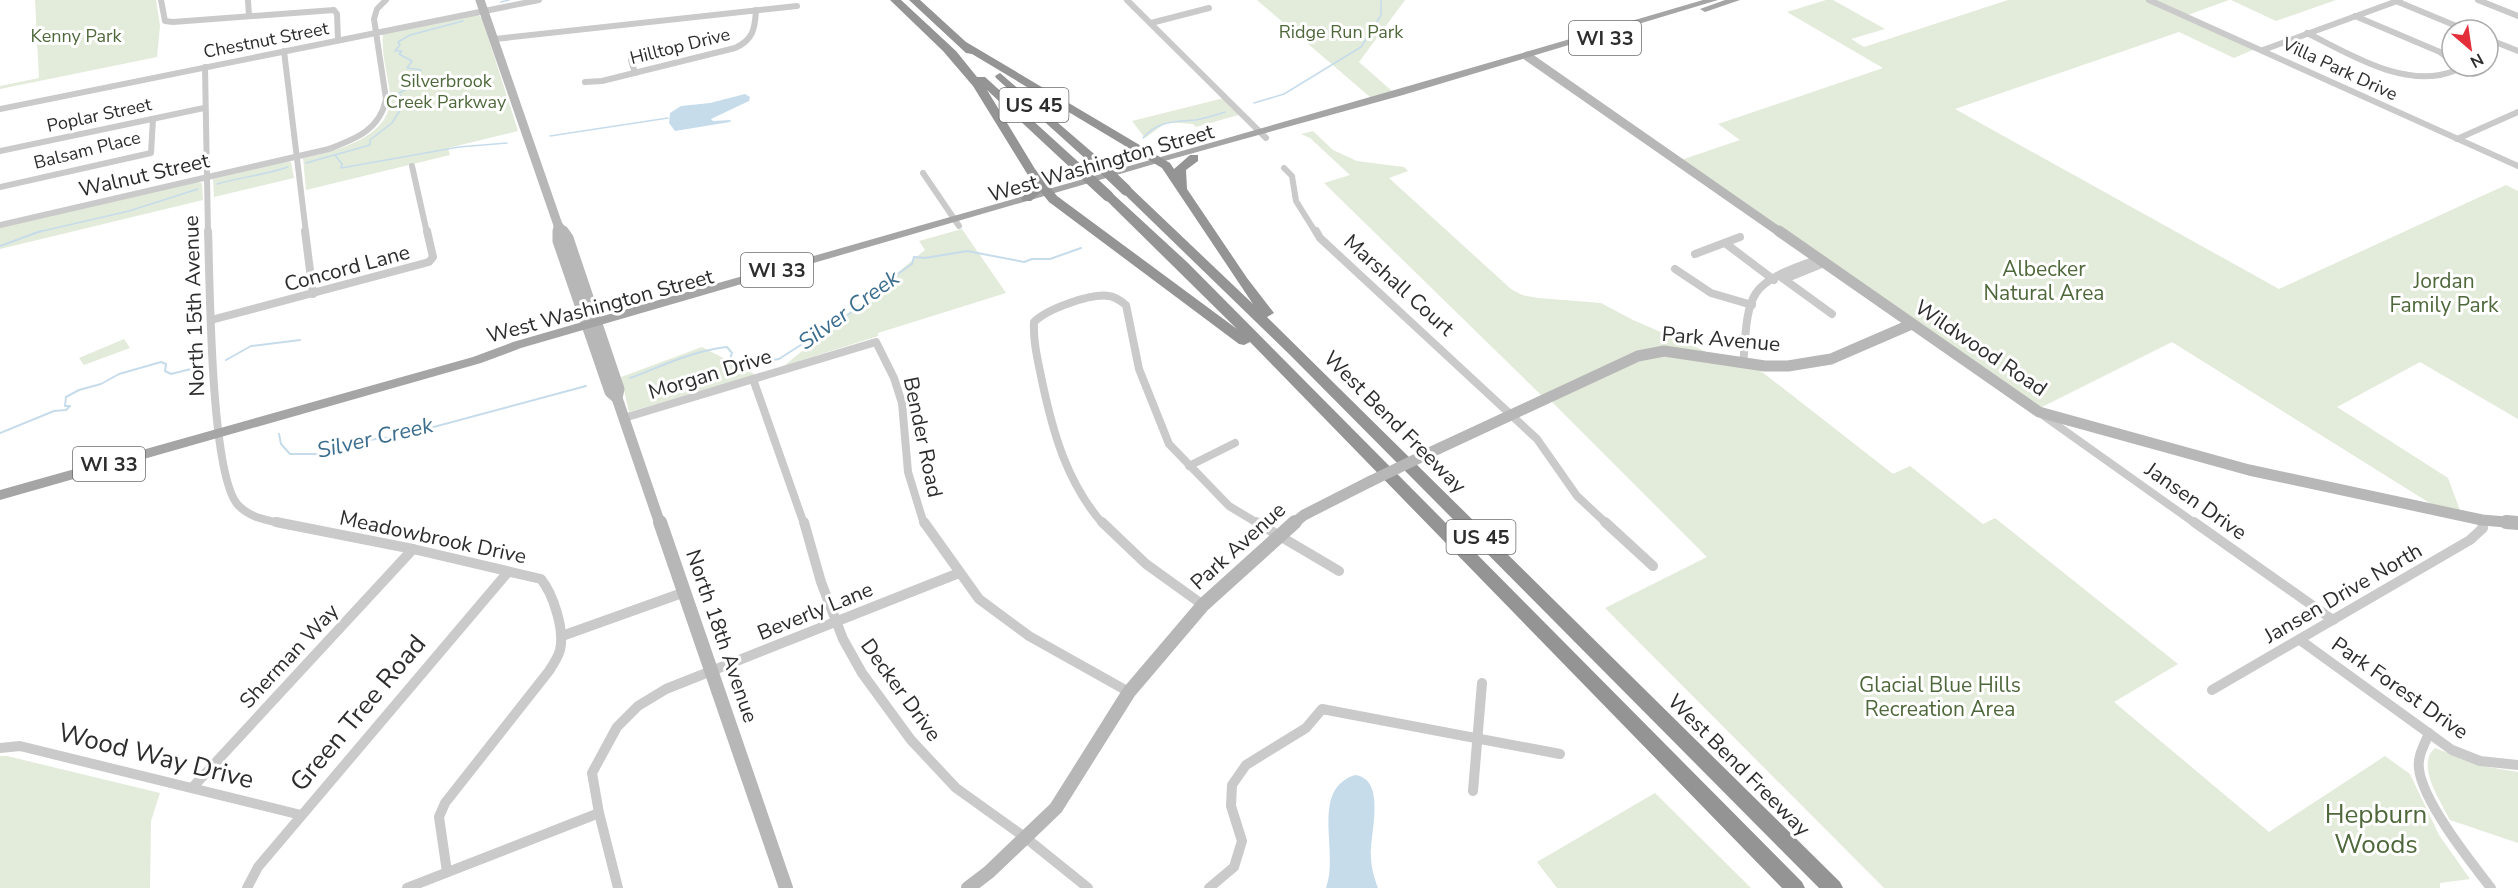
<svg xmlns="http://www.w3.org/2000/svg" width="2518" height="888" viewBox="0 0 2518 888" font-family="'Nunito Sans',sans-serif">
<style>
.green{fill:#e3ebda}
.water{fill:#c6dceb}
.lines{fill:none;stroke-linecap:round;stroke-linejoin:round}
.stream-far1{stroke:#c6dceb;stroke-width:1.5}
.stream{stroke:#c6dceb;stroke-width:2}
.street-far2{stroke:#cacaca;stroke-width:6}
.street-far1{stroke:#cacaca;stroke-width:8}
.street{stroke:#cacaca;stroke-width:10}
.secondary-far2{stroke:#b7b7b7;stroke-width:9}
.secondary-far1{stroke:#b7b7b7;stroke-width:11}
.secondary{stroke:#b7b7b7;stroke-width:14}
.primary{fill:#a5a5a5;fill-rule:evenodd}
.highway{fill:#949494;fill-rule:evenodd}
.secondary-bridge{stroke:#b7b7b7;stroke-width:11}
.highway-bridge{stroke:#949494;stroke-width:11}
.labels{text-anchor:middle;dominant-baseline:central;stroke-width:6;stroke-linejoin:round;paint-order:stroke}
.far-park-label{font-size:18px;fill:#4f683b;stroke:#fff}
.far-street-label{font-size:18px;fill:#2d2d2d;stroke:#fff}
.shield{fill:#fff;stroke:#6c6c6c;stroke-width:1.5}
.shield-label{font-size:20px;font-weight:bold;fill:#2d2d2d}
.street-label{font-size:21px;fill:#2d2d2d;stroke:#fff}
.park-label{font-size:21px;fill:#4f683b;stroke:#fff}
.water-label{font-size:22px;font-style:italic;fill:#3b6d8e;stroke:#fff}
.near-street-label{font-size:26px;fill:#2d2d2d;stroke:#fff}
.near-park-label{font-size:26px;fill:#4f683b;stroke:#fff}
</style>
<rect width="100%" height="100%" fill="#fff"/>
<!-- green -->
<g class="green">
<path d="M35,0H156L160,26L157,57L0,89V86L39,78Z"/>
<path d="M1257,0H1405L1359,62L1392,91L1370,97Z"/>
<path d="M1826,0H1833L1885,29L1851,39L1864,47L2008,0H2229L2185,16L2255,49L2234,58L2179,32L1955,109L2279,289L2506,185L2518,191V419L2420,362L2337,407L2448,478L2461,513L2436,507L2172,342L2040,408L1681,160L1740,140L1718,124L1883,68L1787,12Z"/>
<path d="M2231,0H2336L2276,21Z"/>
<path d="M477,14L482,18L518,131L448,148L450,155L306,190L303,158C334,151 394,138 390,94C388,75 381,53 383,34Z"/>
<path d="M1224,98L1242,114L1196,127L1193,124L1167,122L1145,138L1132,121Z"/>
<path d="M1313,131L1333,150L1357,161L1404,167L1408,171L1389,178L1511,289L1522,295L1538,298L1601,303L1633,320L1716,356L1673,348L1541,395L1324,183L1350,175L1310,138L1301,134Z"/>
<path d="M288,161L291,162L294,178L214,197L213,179Z"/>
<path d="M197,182L202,183L203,200L0,249V227Z"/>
<path d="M962,229L1006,293L878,333V336L784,366L925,250L919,241Z"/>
<path d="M124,339L130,348L84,365L79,358Z"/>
<path d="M702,347L756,375L629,412L621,377Z"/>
<path d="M1665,355L1757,368L1893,474L1910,466L1983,524L1995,518L2178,664L2114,702L2269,832L2385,756L2410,774L2439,835L2470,879L2440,883V888H1884L1605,608L1707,557L1551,401L1622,366Z"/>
<path d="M2435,748L2482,766L2518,772V843L2450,820C2441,801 2415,765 2435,748Z"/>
<path d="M0,756H7L160,793L151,821L150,888H0Z"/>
<path d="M1655,793L1751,888H1557L1537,862Z"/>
</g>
<!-- water -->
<g class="water">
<path d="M745,94L750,97L749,101L711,119L713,121L731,120L730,122L675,131L669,123L670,113L681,106L710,103Z"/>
<path d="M1355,775C1387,779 1370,834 1371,855C1371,867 1374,877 1378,888H1326C1340,852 1309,790 1355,775Z"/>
</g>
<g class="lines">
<!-- stream-far1 -->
<g class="stream-far1">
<path d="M501,2L509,0"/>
<path d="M1254,103L1284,94L1361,47L1381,15V0"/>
<path d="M550,136L668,118"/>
<path d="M1143,138C1159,120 1174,122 1196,120C1206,118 1216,115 1225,112"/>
<path d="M335,155L342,164L341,168L459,147L507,143"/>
<path d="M306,163L370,145V140L392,123L402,107L400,106L404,102L399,93L421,81L423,76L418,74L421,70L407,68L412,61L399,54L402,51H395L400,45L398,42L410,35L463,21"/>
<path d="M217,184C241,177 265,175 288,167"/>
<path d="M34,233L129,211L198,189"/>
</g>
<!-- stream -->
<g class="stream">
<path d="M0,246L41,231"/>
<path d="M226,360L251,346L300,340"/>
<path d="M630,378C662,366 692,351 727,347L732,353L729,362L734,366L779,359L880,294L892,278L912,264L914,257L925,258L967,251L1024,262L1032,259H1050L1081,248"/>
<path d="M0,433L54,411L66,410L70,406H65L66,397L79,390L101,384L119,374L161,362L166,364L165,371L171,374L199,367"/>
<path d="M279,434L281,444L290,454H317L361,441L400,436L586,386"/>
</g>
<!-- street-far2 -->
<g class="street-far2">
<path d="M161,0L165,21L173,22L334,10L337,14L338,40"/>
<path d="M248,0L249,16"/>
<path d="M1127,0L1266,138"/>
<path d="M2149,0L2518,166"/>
<path d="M2478,0L2518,16"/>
<path d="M2396,1L2466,30"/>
<path d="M2355,16L2440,52L2452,61"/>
<path d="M1151,23L1209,8"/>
<path d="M2307,33C2350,54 2405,90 2454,71L2455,66"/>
<path d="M495,39L797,6"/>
<path d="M2488,39L2518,51"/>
<path d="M2263,50L2400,0"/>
<path d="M284,51L306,233"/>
<path d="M631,60L635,73"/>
<path d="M205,67L208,233"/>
<path d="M585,82L602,81L735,48C753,40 755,29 756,10"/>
<path d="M0,109L539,0"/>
<path d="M2457,139L2518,112"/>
<path d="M0,151L204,108"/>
<path d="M412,166L427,233"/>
<path d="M1284,168L1292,176L1296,201L1316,233"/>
<path d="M923,173L959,226"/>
<path d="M0,187L151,153L153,119"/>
<path d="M0,225L329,149C355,139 380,130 386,99L374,19L377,9L386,0"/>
</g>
<!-- street-far1 -->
<g class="street-far1">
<path d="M208,231C210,280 210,474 238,505C250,518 267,520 284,524"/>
<path d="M305,231L313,294"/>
<path d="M1316,231L1320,238L1537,439L1577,496L1607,524"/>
<path d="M1725,243L1774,280"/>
<path d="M1695,254L1740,237"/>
<path d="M1675,269L1711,293L1752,305"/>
<path d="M1781,277L1832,314"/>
<path d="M1782,277L1792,276L1824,263"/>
<path d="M211,320L429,262L433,257L427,231"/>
<path d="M1743,363C1746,342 1744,312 1756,293C1768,275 1799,267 1818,259"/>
<path d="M753,379L804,524"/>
<path d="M2044,416L2196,524"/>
<path d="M624,418L876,342L894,378L902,403L908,472L924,524"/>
<path d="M1189,466L1235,443"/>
<path d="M2482,520V524"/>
<path d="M1103,524C1067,483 1053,433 1042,381C1038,361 1033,342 1034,322C1047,309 1091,293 1109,296C1116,297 1121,301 1126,305L1139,369L1169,444L1229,506L1259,524"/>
</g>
<!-- street -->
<g class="street">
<path d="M276,522L413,549L541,579C553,594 565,630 560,650C558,657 553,665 549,671L445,803L439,817L447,872"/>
<path d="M804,522L821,582L843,639L862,673L911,740L956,788L1026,838L1088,888"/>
<path d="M924,522L979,599L1029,636L1129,692"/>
<path d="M1102,522L1146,564L1203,605"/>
<path d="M1256,522L1339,571"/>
<path d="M1605,522L1653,566"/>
<path d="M2194,522L2333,620"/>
<path d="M562,636L685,592"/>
<path d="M2300,640L2452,750L2480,761L2518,765"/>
<path d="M2212,690L2470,540L2483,528L2482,522"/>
<path d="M2429,733C2425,744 2417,756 2419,769C2423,802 2470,861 2491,888"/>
<path d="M0,748L20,746L301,815"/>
<path d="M192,788L413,549"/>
<path d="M1473,791L1482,683"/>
<path d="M247,888L258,867L508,572"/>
<path d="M407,888L599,813"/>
<path d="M618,888L599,813L592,773L617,727L638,706L666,689L959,573"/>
<path d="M1209,888L1234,867L1242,841L1231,806L1232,785L1246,765L1306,728L1322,709L1560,754"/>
</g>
<!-- secondary-far2 -->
<g class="secondary-far2">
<path d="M480,0L558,225V233"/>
<path d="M1527,56L1781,233"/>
<path d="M558,225L564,233"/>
</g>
<!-- secondary-far1 -->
<g class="secondary-far1">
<path d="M558,231V241L610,392L617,398"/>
<path d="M563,231L568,238L619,389L617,398L660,524"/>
<path d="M1779,231L2039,412L2249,470L2482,520L2518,523"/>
<path d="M1427,454L1638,356L1664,351L1765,366H1788L1831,359L1912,324"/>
<path d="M1293,524L1304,515L1371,481"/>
</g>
<!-- secondary -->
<g class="secondary">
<path d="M660,522L786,888"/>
<path d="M2506,522L2518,523"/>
<path d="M968,888L989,872L1056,808L1129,692L1203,605L1295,522"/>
</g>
<!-- primary -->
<g class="primary">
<path d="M1703,0H1718L1403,95L1161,162L521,348L481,363L0,500V490L473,357L513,342C909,228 1307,117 1703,0Z"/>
<path d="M1725,0H1740L1705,12L1700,9Z"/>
</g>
<!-- highway -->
<g class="highway">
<path d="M890,0H901L956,51L977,77H985L1085,168V174H1077L987,90L1035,169L1057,196L1237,329L1102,196L1104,193H1112L1188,263L1802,882L1805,888H1782L1250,342L1244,345L1239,344L1049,202L1041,192L1031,201H1023L1021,198L1029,191L1031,180L973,86L943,51Z"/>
<path d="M909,0H920L966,42L1170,163L1174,169L1190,155H1198V161L1186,170L1187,189L1247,278L1274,313L1267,317L1840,882L1843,888H1819L1290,355L1120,190L1126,186L1130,187L1253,304L1162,168L972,54L966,53Z"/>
<path d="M1000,73L1107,165V171H1099L996,78L995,76Z"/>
</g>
<!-- secondary-bridge -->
<path class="secondary-bridge" d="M1371,481L1427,454"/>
<!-- highway-bridge -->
<g class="highway-bridge">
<path d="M1103,168L1126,190"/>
<path d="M1081,171L1108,196"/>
</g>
</g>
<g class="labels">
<!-- far-park labels -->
<g class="far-park-label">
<text x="1341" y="32">Ridge Run Park</text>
<text x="76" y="36">Kenny Park</text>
<text x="446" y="81">Silverbrook<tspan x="446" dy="21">Creek Parkway</tspan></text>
</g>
<!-- far-street labels -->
<g class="far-street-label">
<text transform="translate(266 40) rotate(-11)">Chestnut Street</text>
<text transform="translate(680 46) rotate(-14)">Hilltop Drive</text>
<text transform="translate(2340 69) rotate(25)">Villa Park Drive</text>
<text transform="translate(99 115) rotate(-12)">Poplar Street</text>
<text transform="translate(87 150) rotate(-14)">Balsam Place</text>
</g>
<!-- shield labels -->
<g class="shield">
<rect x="1569" y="21" width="72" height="34" rx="4.5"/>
<rect x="999.5" y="88" width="69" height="34" rx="4.5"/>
<rect x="741" y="253" width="72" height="34" rx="4.5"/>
<rect x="73" y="447" width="72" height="34" rx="4.5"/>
<rect x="1446.5" y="520" width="69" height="34" rx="4.5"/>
</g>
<g class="shield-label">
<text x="1605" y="38">WI 33</text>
<text x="1034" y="105">US 45</text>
<text x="777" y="270">WI 33</text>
<text x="109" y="464">WI 33</text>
<text x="1481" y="537">US 45</text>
</g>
<!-- street labels -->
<g class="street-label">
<text transform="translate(1101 163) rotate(-16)">West Washington Street</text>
<text transform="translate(144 175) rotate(-13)">Walnut Street</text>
<text transform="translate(347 268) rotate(-15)">Concord Lane</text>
<text transform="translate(1399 285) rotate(42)">Marshall Court</text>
<text transform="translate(194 306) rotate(-92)">North 15th Avenue</text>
<text transform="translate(600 306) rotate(-15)">West Washington Street</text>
<text transform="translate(1721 339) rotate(5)">Park Avenue</text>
<text transform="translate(1981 348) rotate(34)">Wildwood Road</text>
<text transform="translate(710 374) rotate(-17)">Morgan Drive</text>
<text transform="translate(1395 422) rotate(45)">West Bend Freeway</text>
<text transform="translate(923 437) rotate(78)">Bender Road</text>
<text transform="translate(2196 501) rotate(35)">Jansen Drive</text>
<text transform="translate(433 537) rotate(12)">Meadowbrook Drive</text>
<text transform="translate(1238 546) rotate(-42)">Park Avenue</text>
<text transform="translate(2343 593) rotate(-30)">Jansen Drive North</text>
<text transform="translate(815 611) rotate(-22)">Beverly Lane</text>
<text transform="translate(722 636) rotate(71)">North 18th Avenue</text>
<text transform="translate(289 656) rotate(-47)">Sherman Way</text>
<text transform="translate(2400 688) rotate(35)">Park Forest Drive</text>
<text transform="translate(901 690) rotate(54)">Decker Drive</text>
<text transform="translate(1739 765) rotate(45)">West Bend Freeway</text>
</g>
<!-- park labels -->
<g class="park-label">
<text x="2044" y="269">Albecker<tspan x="2044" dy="24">Natural Area</tspan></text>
<text x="2444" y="281">Jordan<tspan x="2444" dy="24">Family Park</tspan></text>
<text x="1940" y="685">Glacial Blue Hills<tspan x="1940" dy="24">Recreation Area</tspan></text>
</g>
<!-- water labels -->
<g class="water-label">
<text transform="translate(849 310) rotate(-36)">Silver Creek</text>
<text transform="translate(375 438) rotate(-13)">Silver Creek</text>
</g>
<!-- near-street labels -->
<g class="near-street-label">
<text transform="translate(358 713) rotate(-50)">Green Tree Road</text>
<text transform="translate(156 756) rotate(14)">Wood Way Drive</text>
</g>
<!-- near-park labels -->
<g class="near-park-label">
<text x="2376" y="814">Hepburn<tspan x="2376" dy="30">Woods</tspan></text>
</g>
</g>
<!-- north arrow -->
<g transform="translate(2470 48) rotate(151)"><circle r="28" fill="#ffffff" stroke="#ababab" stroke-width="1.5"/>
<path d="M0-4.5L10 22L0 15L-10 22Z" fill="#e42e3a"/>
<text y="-9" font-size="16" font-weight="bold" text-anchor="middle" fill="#2d2d2d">N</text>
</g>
</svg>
